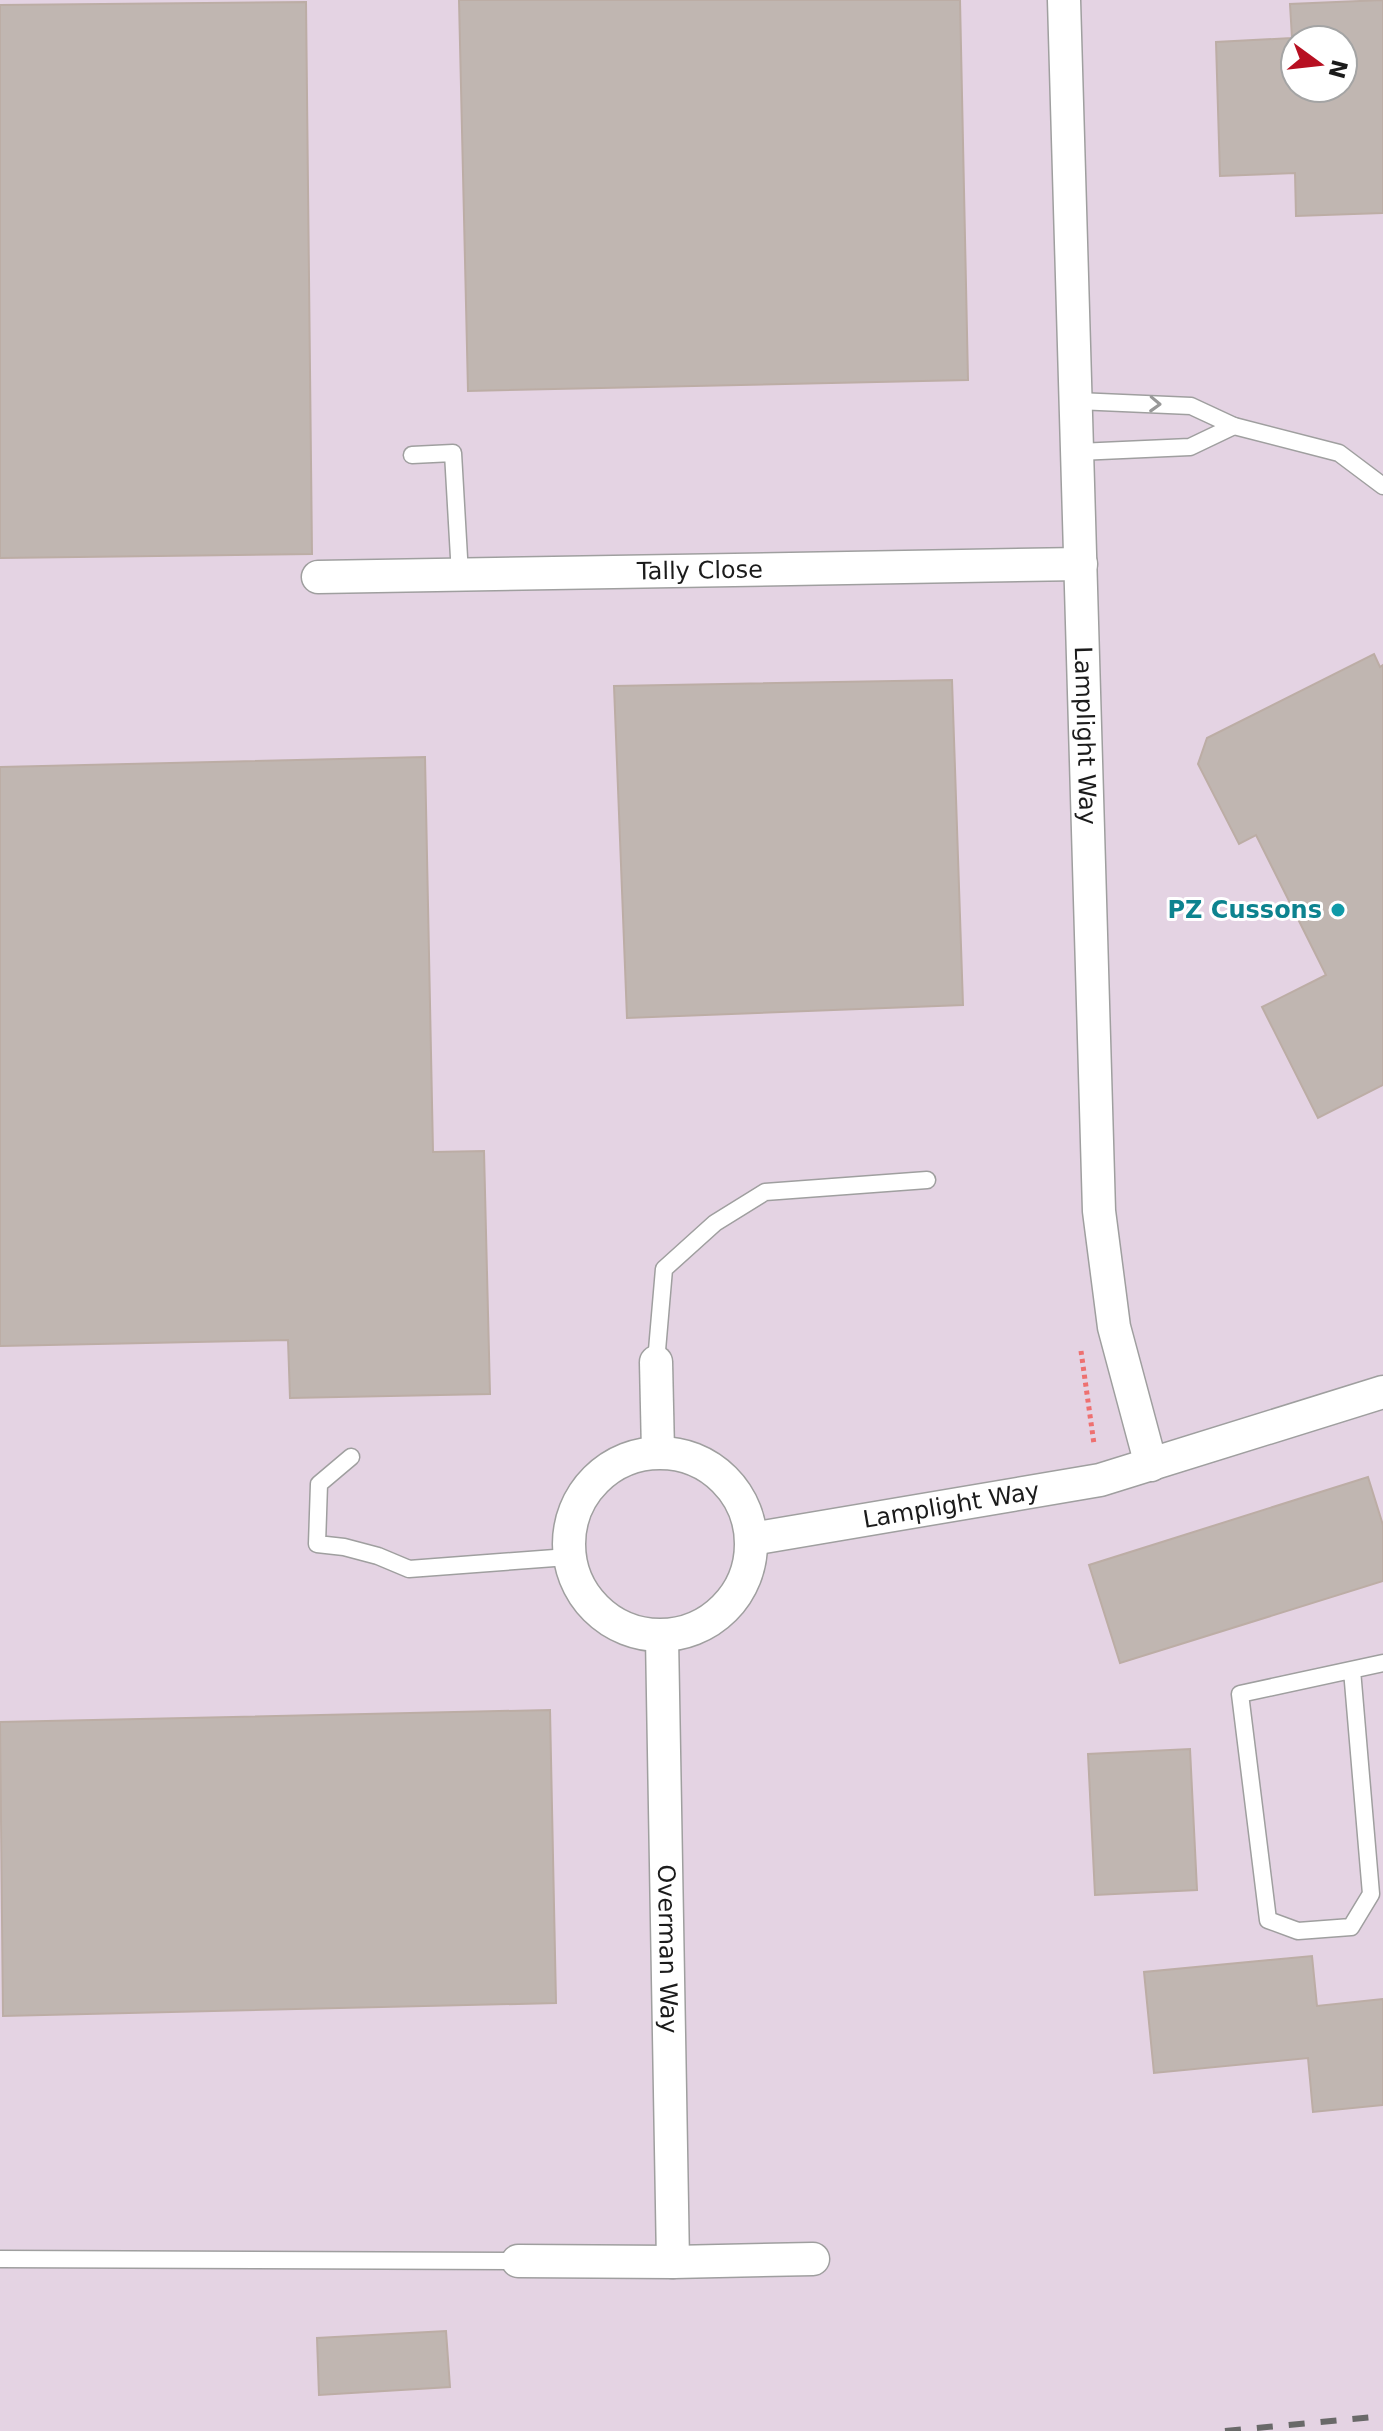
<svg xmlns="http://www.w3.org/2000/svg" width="1383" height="2431" viewBox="0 0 1383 2431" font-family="'DejaVu Sans',sans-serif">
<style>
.industrial{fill:#e4d3e3;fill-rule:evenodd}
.building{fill:#c0b6b1;stroke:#bcada5;stroke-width:2;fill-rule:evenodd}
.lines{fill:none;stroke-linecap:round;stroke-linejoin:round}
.service-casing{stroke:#9f9f9f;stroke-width:19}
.minor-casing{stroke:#9f9f9f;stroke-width:35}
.path{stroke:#ee7070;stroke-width:5;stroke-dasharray:4 4;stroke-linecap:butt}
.service{stroke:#fff;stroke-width:16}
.minor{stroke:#fff;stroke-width:32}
.rail{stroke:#696969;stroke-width:6;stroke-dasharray:16 16;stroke-linecap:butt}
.oneway{stroke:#989898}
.culture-dot{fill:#0f9aa8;stroke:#fff;stroke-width:3}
.labels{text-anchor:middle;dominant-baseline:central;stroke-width:6;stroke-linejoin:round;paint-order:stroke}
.street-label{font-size:24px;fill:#1b1b1b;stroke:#fff}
.culture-label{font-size:24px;font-weight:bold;fill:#0d838f;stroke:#fff;text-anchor:end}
</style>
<rect width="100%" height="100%" fill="#ece7e1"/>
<!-- industrial -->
<path class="industrial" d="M0,0H1383V2431H0ZM1295,40H1343V88H1295Z"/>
<!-- building -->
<g class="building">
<path d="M459,0H960L968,380L468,391Z"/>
<path d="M1383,0V213L1296,216L1295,173L1220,176L1216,42L1292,38L1290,4ZM1295,40H1343V88H1295Z"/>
<path d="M306,2L312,554L0,558V5Z"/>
<path d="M1374,654L1380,667L1383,665V1085L1318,1118L1262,1007L1326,975L1256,835L1239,844L1198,764L1207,738Z"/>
<path d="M952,680L963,1005L627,1018L614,686Z"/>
<path d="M425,757L433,1152L484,1151L490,1394L290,1398L288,1340L0,1346V767Z"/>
<path d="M1368,1477L1383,1525V1581L1120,1663L1089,1565Z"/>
<path d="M550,1710L556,2003L3,2016L0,1722Z"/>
<path d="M1190,1749L1197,1890L1095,1895L1088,1754Z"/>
<path d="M1312,1956L1317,2006L1383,1999V2105L1313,2112L1308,2058L1154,2073L1144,1972Z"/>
<path d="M446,2331L450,2387L319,2395L317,2338Z"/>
</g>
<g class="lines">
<defs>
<g id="service">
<path d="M1077,401L1191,406L1234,426L1339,453L1383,486"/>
<path d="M1078,452L1190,447L1234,426"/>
<path d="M412,455L453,453L460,575"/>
<path d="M656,1362L664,1269L715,1223L765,1192L927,1180"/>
<path d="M351,1457L319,1484L317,1544L344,1547L378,1556L409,1569L568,1557"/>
<path d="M1352,1670L1371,1894L1351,1927L1298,1931L1268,1920L1240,1694L1383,1663"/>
<path d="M0,2259L518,2261"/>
</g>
<g id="minor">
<path id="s1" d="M1064,0L1099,1211L1114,1327L1151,1465"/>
<path id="s2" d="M318,577L1081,564"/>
<path d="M656,1362L658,1452"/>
<circle cx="660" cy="1544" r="91"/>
<path id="s3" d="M752,1539L1100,1480L1383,1392"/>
<path id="s4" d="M662,1637L673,2262"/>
<path d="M518,2261L673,2262L813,2259"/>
</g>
</defs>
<!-- service casing -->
<use href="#service" class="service-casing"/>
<!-- minor casing -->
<use href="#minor" class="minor-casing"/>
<!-- path -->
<path class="path" d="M1081,1351L1094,1444"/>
<!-- service -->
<use href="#service" class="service"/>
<!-- minor -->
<use href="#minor" class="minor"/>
<!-- rail -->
<path class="rail" d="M1225,2431L1383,2416"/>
</g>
<!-- one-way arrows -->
<defs><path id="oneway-chevron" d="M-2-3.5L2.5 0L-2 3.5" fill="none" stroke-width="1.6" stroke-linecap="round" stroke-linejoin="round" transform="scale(2)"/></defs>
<use class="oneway" href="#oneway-chevron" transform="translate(1155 404) rotate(2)"/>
<!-- markers -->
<circle class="culture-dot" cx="1338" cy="910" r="8"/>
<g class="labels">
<!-- street labels -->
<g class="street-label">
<text stroke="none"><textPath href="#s2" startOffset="382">Tally Close</textPath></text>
<text stroke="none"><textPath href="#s1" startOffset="736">Lamplight Way</textPath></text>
<text stroke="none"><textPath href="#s3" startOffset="202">Lamplight Way</textPath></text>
<text stroke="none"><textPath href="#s4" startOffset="312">Overman Way</textPath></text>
</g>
<!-- culture labels -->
<g class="culture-label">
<text x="1322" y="910">PZ Cussons</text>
</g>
</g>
<!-- north arrow -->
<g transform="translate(1319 64) rotate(105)"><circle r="38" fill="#ffffff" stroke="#a4a4a4" stroke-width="2"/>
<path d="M0-6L14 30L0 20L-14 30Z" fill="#b70f21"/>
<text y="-12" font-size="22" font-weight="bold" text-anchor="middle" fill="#1b1b1b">N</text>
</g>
</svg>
